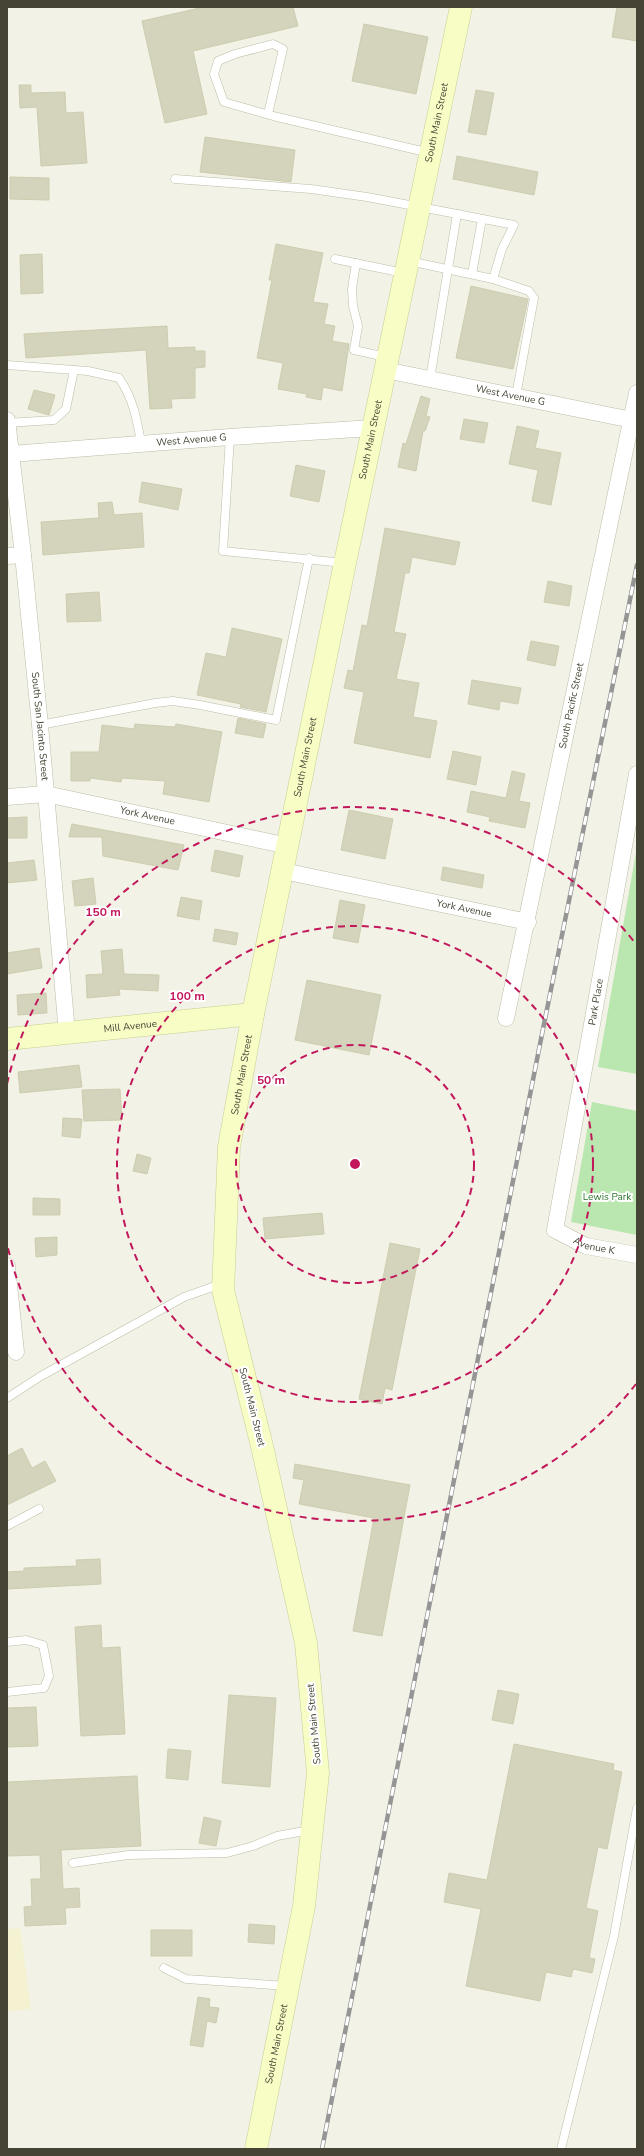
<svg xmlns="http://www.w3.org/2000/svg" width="644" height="2156" viewBox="0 0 644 2156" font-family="'Nunito Sans',sans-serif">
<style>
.commercial{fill:#f4f2d1}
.green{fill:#bae6af}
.building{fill:#d4d3bb;stroke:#cecdaf}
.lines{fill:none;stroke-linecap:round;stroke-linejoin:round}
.lane-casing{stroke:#bdbda8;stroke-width:9}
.street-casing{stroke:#bdbda8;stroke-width:17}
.secondary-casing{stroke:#c8ce94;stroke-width:23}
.lane{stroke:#fff;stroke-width:8}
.street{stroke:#fff;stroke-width:16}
.secondary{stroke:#f7fdc5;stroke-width:22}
.rail-casing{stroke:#959595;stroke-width:4.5}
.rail{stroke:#fff;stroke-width:3;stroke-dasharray:9;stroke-linecap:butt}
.ring{fill:none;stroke:#c2185b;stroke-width:2;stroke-dasharray:7 5}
.labels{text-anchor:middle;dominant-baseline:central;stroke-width:4;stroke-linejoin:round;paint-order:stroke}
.street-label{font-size:10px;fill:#454435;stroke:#fff}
.park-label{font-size:10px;fill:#2c752a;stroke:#fff}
.centre{fill:#c2185b;stroke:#fff;stroke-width:2}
.ring-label{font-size:12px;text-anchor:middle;font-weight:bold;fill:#c2185b;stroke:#fff;stroke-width:4;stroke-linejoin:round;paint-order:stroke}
</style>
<rect width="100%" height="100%" fill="#f2f2e6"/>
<!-- commercial -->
<path class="commercial" d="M20,1928L31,2009L7,2011V1929Z"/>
<!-- green -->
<g class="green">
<path d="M637,847V1074L598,1067Z"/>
<path d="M592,1102L637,1111V1235L571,1222Z"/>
</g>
<!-- building -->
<g class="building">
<path d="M204,7H293L298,26L193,51L207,114L165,123L142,21Z"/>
<path d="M617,7H637V41L612,37Z"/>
<path d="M364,24L428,37L416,94L352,81Z"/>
<path d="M19,85H31V93L65,92L66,113L83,112L87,163L41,166L37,107L20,108Z"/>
<path d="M476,90L494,93L486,135L468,132Z"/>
<path d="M205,137L295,150L291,182L200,172Z"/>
<path d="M457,156L538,172L534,195L453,179Z"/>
<path d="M10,177L49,178V200L10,199Z"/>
<path d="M276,244L323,253L313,302L328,304L324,324L335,326L332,341L349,344L342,391L323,387L321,400L306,397L307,394L278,389L283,363L257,358L272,280H269Z"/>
<path d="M42,254L43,293L21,294L20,255Z"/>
<path d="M471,286L528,299L513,369L456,358Z"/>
<path d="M167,326L168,348L195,347V351H205V367L195,368V398L171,399L172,408L150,409L146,350L26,358L24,334Z"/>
<path d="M34,390L55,395L49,415L28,409Z"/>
<path d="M421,396L430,399L426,416L430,417L425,431H423L416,471L398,467L403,443L406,444Z"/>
<path d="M464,419L488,423L484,443L460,439Z"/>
<path d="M517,426L539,431L535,448L561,453L551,505L532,501L538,470L509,464Z"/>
<path d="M296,465L325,471L319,502L290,496Z"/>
<path d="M142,482L182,489L178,510L139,502Z"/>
<path d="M112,502L114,515L142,513L144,547L43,555L41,522L99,518L98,503Z"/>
<path d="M385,528L460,542L455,565L412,557L409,573H405L394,632L406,634L396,679L419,683L413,717L437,721L430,758L354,743L364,692L344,688L348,670L353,671L362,625L367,626Z"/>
<path d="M548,581L572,586L569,606L544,602Z"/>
<path d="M99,592L101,621L67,622L66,594Z"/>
<path d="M232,628L282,639L266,712L240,707L241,704L197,695L206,653L226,657Z"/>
<path d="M531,641L559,646L555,666L527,660Z"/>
<path d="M472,680L521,688L518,704L500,701L499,710L468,704Z"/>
<path d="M238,718L266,724L263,738L235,733Z"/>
<path d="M135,724L175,727L176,724L222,732L209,802L163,794L165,781L122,778L121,782L90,778V781H71V752H99L102,725L134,729Z"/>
<path d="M453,751L481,757L476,785L447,779Z"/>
<path d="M512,771L525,774L519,801L530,803L525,828L489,821L490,817L467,812L471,791L506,798Z"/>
<path d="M349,810L393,819L385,859L341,850Z"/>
<path d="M27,817V838H7V818Z"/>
<path d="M72,824L184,845L178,870L103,856L102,837H69Z"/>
<path d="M215,850L243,856L239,877L211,871Z"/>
<path d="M34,860L37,880L7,883V863Z"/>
<path d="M443,867L484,875L482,888L441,880Z"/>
<path d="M93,878L96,904L75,906L72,881Z"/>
<path d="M181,897L202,901L199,920L177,916Z"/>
<path d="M340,900L365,905L358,943L333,938Z"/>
<path d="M215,929L238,933L236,945L213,941Z"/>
<path d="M39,948L42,968L7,974V953Z"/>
<path d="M122,949L124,974L159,975L158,991L119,989L120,995L87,998L86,975L103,974L101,951Z"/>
<path d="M307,980L381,995L369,1055L295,1040Z"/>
<path d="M46,993L47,1013L18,1015L17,995Z"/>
<path d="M79,1065L82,1087L20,1093L18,1072Z"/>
<path d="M120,1089L122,1120L84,1121L82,1090Z"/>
<path d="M63,1118L82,1119L80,1138L62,1136Z"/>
<path d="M137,1154L151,1158L147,1174L133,1171Z"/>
<path d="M33,1198L60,1199V1215H33Z"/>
<path d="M322,1213L324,1234L265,1239L263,1218Z"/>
<path d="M57,1237V1255L36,1257L35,1238Z"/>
<path d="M390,1243L420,1249L392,1390L385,1388L382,1404L359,1399Z"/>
<path d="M22,1448L32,1468L45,1461L56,1481L7,1505V1456Z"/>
<path d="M295,1464L410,1485L382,1636L353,1631L374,1518L299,1504L304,1480L293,1478Z"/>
<path d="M100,1559L101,1584L7,1589V1572L24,1571V1568L77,1566L76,1560Z"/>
<path d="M101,1625L102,1648L120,1647L125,1734L81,1736L75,1627Z"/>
<path d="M498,1690L519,1694L513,1724L492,1720Z"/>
<path d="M229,1695L276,1698L270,1787L222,1783Z"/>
<path d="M36,1707L38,1746L7,1747V1708Z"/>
<path d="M514,1744L614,1764L613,1770L622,1772L607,1849L598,1847L586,1908L598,1911L589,1958L595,1959L592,1973L573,1969L571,1977L546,1972L540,2001L466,1986L481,1909L444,1902L449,1873L487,1880Z"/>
<path d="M168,1749L191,1751L188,1780L166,1778Z"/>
<path d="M137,1776L141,1846L61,1850L63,1889L79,1888L80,1907L65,1908L66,1924L25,1926L24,1907L32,1906L31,1879H41L40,1855L7,1856V1782Z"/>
<path d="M204,1817L221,1821L216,1846L199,1843Z"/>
<path d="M249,1924L275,1926L274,1944L248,1942Z"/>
<rect x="151" y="1930" width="41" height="26"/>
<path d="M198,1997L210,1999L209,2007L219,2008L216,2023L207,2021L203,2047L190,2045Z"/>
</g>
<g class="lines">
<defs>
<g id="lane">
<path d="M268,114L283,49L273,44L235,54L218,61L214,74L224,102L273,116L430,153"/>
<path d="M175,179L311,189L367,197L457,214L430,379"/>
<path d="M335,259L404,273"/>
<path d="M409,261L493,279L502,249L514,225L457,214"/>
<path d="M356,263L352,289L353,306L358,326L354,350L386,357"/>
<path d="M472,274L482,219"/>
<path d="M493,279L529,291L534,298L516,396"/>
<path d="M7,365L88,371L119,378C133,398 137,419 141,443"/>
<path d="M7,423L54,420L66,409L74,370"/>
<path d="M230,437L223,551L344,563"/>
<path d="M40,725L155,703L173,701L200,705L276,720L309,558"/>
<path d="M7,1398L41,1376L184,1297L221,1284"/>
<path d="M7,1526L39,1509"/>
<path d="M7,1642L26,1640L43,1645L49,1676L44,1688L7,1692"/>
<path d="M73,1863L128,1855L227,1853L253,1846L277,1836L310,1830"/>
<path d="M164,1968L186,1979L288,1986"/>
<path d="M561,2149L614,1936L637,1808"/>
</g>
<g id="street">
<path id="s1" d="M385,370L637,421"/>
<path id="s2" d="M7,420L23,555L40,725L67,1033"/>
<path id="s3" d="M11,454L230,437L373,428"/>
<path d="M7,556L23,555"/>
<path id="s4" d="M637,774L555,1230L586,1246L637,1255"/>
<path id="s5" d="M7,797L46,794L288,846"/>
<path id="s6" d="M283,871L528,922"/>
<path id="s7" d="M506,1018L637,393"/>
<path d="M7,1266L16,1352"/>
</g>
<g id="secondary">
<path id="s8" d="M7,1039L253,1014"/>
<path id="s9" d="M256,2149L304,1906L318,1773L306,1643L261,1442L223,1290L229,1147L253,1014L345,563L461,7"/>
</g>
</defs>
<!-- lane casing -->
<use href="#lane" class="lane-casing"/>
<!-- street casing -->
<use href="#street" class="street-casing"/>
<!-- secondary casing -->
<use href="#secondary" class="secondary-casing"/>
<!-- lane -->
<use href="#lane" class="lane"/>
<!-- street -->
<use href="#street" class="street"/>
<!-- secondary -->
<use href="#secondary" class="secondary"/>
<defs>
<path id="rail" d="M322,2149L544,1024L637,565"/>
</defs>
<!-- rail casing -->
<use href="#rail" class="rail-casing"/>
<!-- rail -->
<use href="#rail" class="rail"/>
</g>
<!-- distance rings -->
<g class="ring">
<circle cx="355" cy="1164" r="119"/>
<circle cx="355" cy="1164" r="238"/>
<path d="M636 1384A357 357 0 0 1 7 1244M7 1084A357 357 0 0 1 636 944"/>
</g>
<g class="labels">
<!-- street labels -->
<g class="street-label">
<text stroke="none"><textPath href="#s9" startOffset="2063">South Main Street</textPath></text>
<text stroke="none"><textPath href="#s1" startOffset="128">West Avenue G</textPath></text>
<text stroke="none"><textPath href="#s3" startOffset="181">West Avenue G</textPath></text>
<text stroke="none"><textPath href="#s9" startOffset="1739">South Main Street</textPath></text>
<text stroke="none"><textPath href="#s7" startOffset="319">South Pacific Street</textPath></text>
<text stroke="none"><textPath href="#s2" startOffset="308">South San Jacinto Street</textPath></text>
<text stroke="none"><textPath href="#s9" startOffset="1415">South Main Street</textPath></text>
<text stroke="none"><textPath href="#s5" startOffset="143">York Avenue</textPath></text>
<text stroke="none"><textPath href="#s6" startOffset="185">York Avenue</textPath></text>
<text transform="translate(596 1002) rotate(-80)">Park Place</text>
<text stroke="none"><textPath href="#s8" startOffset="124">Mill Avenue</textPath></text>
<text stroke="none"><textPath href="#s9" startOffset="1091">South Main Street</textPath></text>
<text stroke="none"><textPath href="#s4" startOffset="506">Avenue K</textPath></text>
<text transform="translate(252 1407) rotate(76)">South Main Street</text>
<text transform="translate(314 1724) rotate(-95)">South Main Street</text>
<text stroke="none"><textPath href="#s9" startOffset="107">South Main Street</textPath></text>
</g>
<!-- park labels -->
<g class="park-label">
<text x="607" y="1197">Lewis Park</text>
</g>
</g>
<circle cx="355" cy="1164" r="6" class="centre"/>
<g class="ring-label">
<text x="103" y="916">150 m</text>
<text x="187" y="1000">100 m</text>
<text x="271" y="1084">50 m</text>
</g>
<!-- border -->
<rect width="644" height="2156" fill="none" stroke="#454435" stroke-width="16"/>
</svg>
